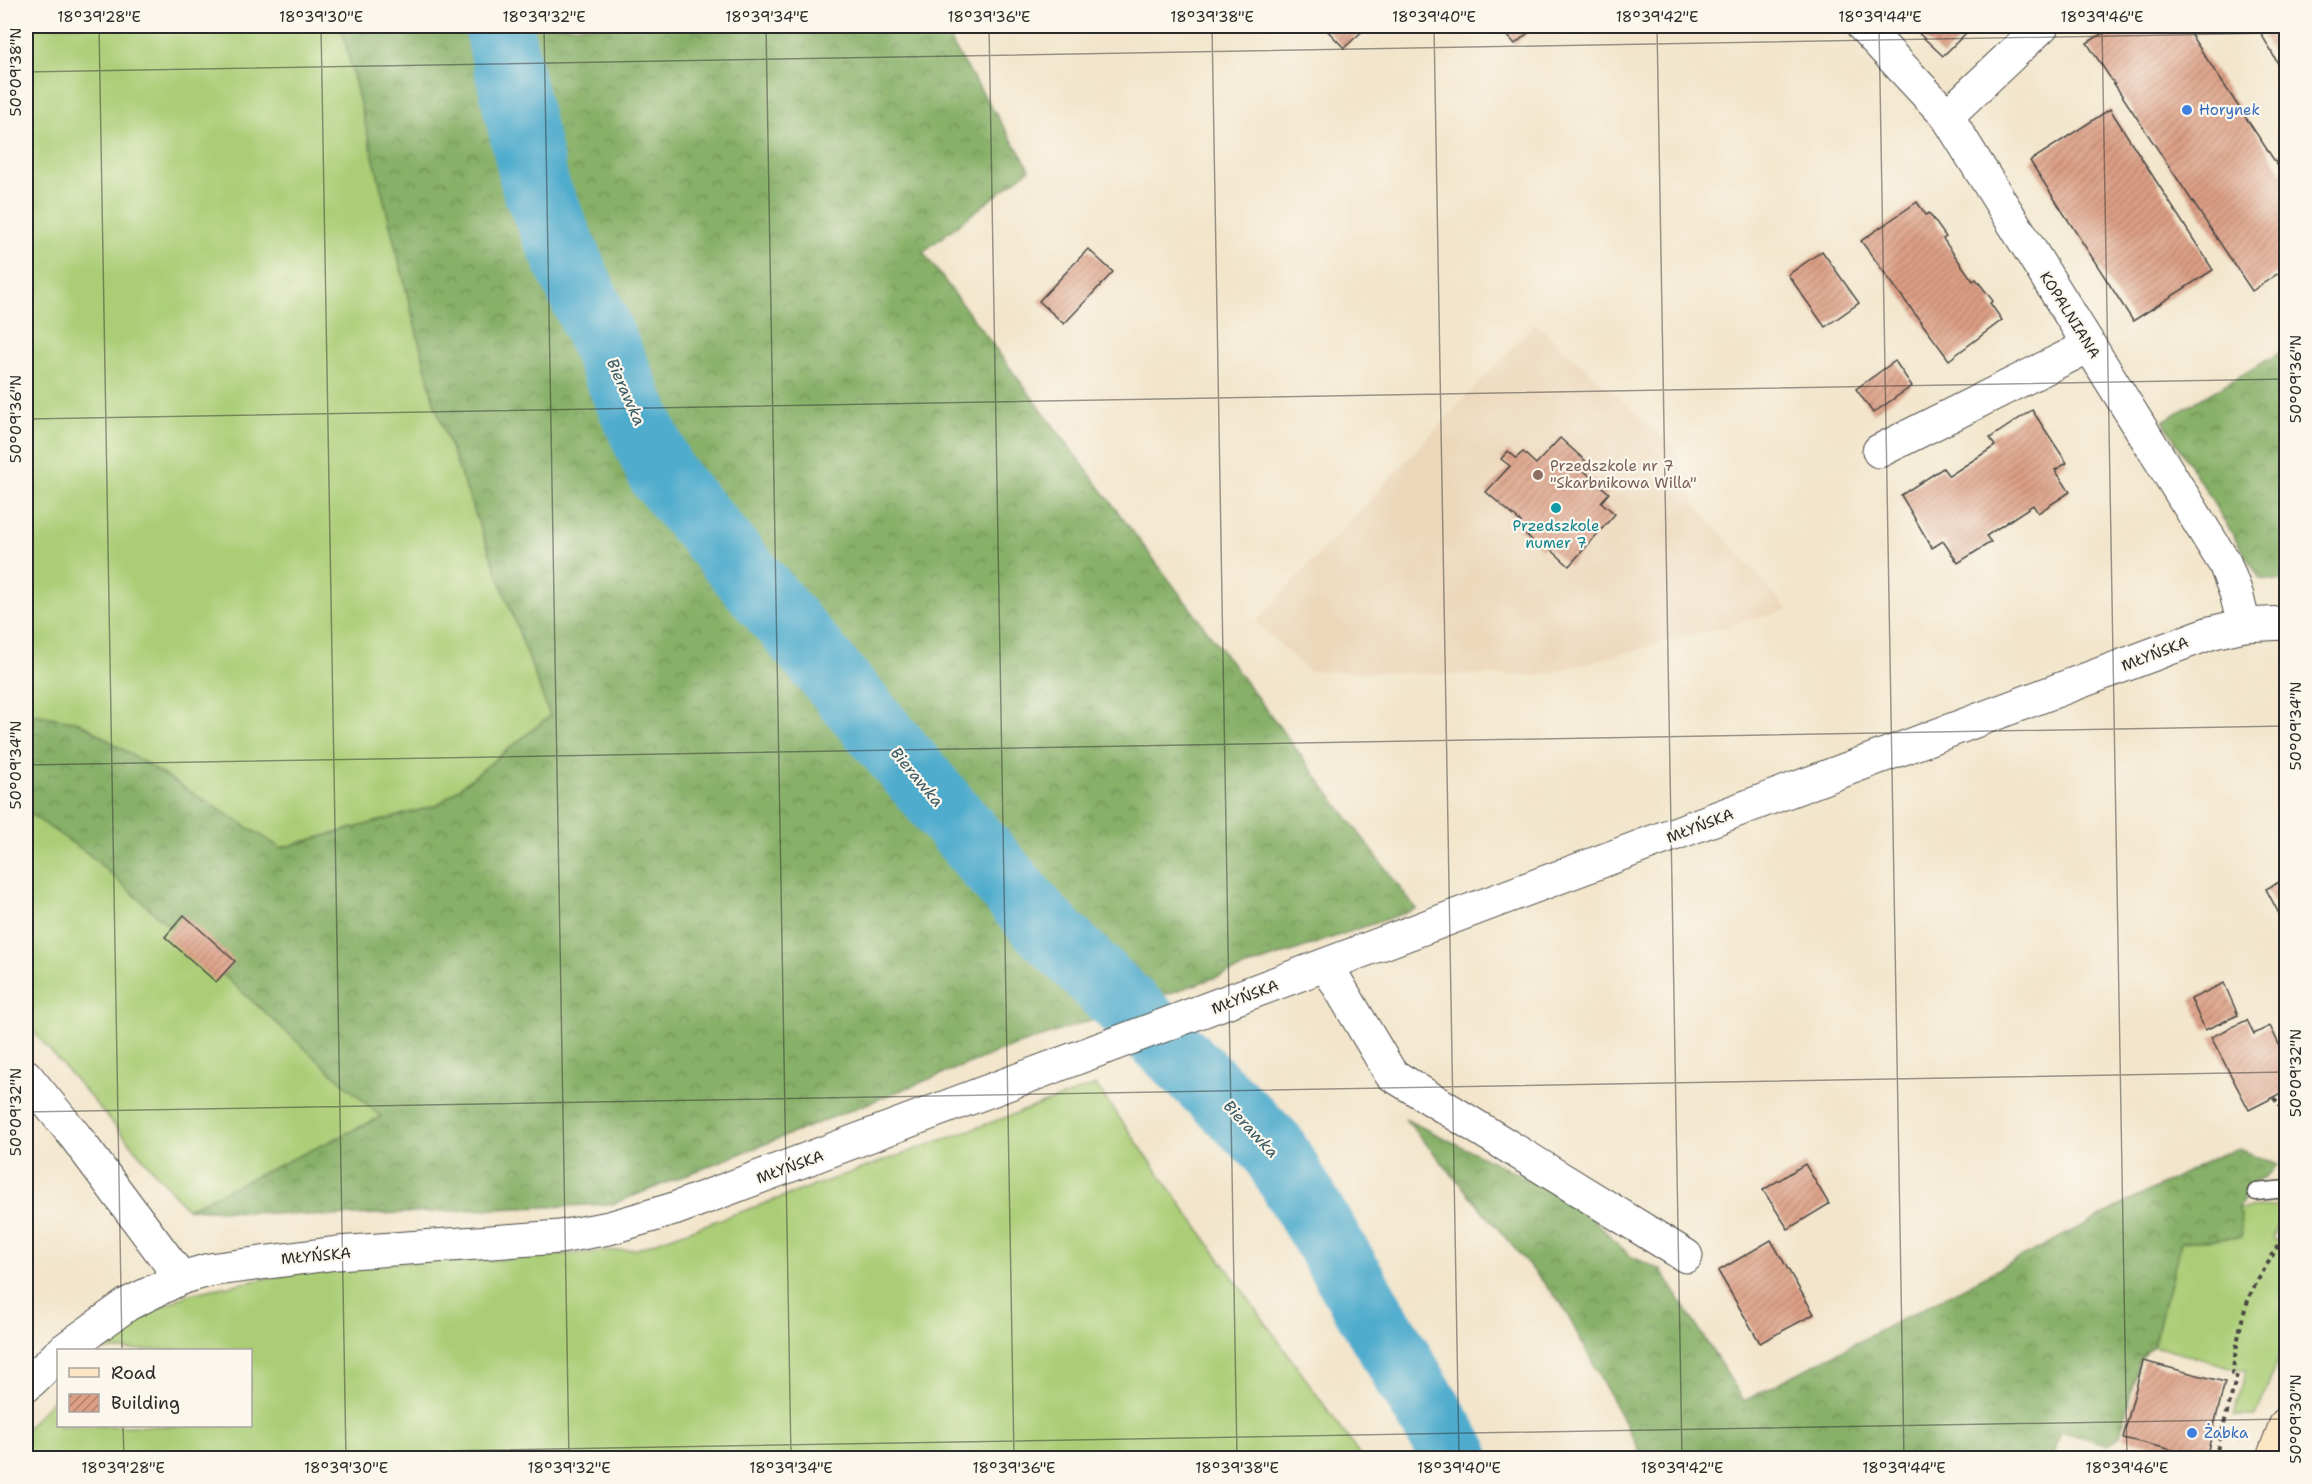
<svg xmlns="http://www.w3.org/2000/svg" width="2312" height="1484" viewBox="0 0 2312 1484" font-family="'Shantell Sans',sans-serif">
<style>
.built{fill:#ecd7ba}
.grass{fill:#aacd76;stroke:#6a7c50;stroke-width:1.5}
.forest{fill:url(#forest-crowns);stroke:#596e49;stroke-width:1.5}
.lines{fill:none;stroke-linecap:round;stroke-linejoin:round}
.river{stroke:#4faccd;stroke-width:68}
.building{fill:url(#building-hatch)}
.lane-casing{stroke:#494743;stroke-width:19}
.street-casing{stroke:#494743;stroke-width:35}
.secondary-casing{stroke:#494743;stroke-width:35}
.path{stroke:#494743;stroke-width:4;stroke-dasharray:4.5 4.5;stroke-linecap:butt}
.lane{stroke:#fff;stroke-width:16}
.street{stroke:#fff;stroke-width:33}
.secondary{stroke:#fce6c4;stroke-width:33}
.ticks{fill:none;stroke:#2b2b2b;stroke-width:1.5;stroke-opacity:0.45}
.shop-dot{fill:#3f7fe0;stroke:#fbf7ec;stroke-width:2}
.education-dot{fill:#8d6e63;stroke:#fbf7ec;stroke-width:2}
.culture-dot{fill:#0f9aa8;stroke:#fbf7ec;stroke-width:2}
.labels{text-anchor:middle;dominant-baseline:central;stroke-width:4.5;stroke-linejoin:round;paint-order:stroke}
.shop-label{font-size:15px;fill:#366cbe;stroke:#fbf7ec;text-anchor:start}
.street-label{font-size:15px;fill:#2b2b2b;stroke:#fbf7ec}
.education-label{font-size:15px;fill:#785e54;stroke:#fbf7ec;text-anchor:start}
.culture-label{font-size:15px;fill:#0d838f;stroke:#fbf7ec}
.water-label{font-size:16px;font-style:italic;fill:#385864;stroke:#fbf7ec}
.neatline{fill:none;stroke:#2b2b2b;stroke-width:2}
.ticks-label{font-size:15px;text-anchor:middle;fill:#2b2b2b}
</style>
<defs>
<pattern id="forest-crowns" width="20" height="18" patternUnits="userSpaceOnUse" patternTransform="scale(1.5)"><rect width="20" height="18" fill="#87b067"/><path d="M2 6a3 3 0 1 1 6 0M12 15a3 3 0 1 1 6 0" fill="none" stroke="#6f8f55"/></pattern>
<pattern id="building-hatch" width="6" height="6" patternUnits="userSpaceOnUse" patternTransform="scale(1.5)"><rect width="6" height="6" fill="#dc9e84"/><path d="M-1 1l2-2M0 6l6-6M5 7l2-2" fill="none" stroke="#b3816c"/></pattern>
</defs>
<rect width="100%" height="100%" fill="#fbf7ec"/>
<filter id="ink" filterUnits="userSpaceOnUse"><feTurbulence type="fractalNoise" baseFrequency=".0167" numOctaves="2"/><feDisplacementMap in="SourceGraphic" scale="12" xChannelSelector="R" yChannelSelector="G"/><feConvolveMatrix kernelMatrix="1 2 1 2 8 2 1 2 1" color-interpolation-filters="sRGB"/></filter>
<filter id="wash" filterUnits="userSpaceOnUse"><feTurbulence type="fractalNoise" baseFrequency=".008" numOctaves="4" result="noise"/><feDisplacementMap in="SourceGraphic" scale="24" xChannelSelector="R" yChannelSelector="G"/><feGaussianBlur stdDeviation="1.35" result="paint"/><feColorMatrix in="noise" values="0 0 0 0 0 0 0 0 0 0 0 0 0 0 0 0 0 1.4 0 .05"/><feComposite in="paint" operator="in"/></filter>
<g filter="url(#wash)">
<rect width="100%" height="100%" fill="#f2e5cb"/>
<!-- built -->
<path class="built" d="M1535,323L1672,445L1695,504L1788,610L1538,676L1308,671L1256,622Z"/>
<!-- grass -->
<g class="grass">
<path d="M26,26H341L434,402L550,716L438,805L281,848L79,722L26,713Z"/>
<path d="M26,811L90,855L382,1117L187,1209L26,1023Z"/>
<path d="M1096,1085L1362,1458H26V1429L58,1394V1426H250V1350H100L124,1325L189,1294L342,1263L490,1260L637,1249Z"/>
<path d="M2283,1205L2273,1239L2286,1243V1338L2256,1416H2233L2246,1371L2153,1346L2181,1241L2241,1237L2239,1209Z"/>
</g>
<!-- forest -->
<g class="forest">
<path d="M341,26H941L1030,169L923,252L1416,909L1003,1050L613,1204L331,1216L187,1209L381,1117L90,855L26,811V713L79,722L281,848L438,805L550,716L434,402Z"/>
<path d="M2286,349V581L2260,579L2163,421Z"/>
<path d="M1405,1119L1576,1202L1630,1256L1661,1270L1744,1401L2219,1155L2240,1149L2278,1165L2265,1177L2253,1182L2239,1208L2242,1237L2181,1242L2153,1346L2139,1360L2120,1436L2109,1445L2061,1431L2053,1458H1643L1561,1303Z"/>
</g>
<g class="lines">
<!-- river -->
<path class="river" d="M498,26L536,188L662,475L1041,923L1272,1147L1457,1458"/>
</g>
<g id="blocks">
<!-- building -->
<g class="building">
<path d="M1323,26H1368L1344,48Z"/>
<path d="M1499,26H1536L1515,44Z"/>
<path d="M1911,26H1973L1943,56Z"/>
<path d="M2114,26H2185L2286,178V268L2252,291L2087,43Z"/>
<path d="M2257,26H2280L2286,37V78Z"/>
<path d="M2110,109L2213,270L2133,321L2030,161Z"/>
<path d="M1917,202L1926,215L1929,213L1946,237L1943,239L1973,281L1976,279L1993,301L1990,303L2002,320L1949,360L1861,241Z"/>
<path d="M1088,249L1113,272L1064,324L1039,301Z"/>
<path d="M1822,251L1859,303L1825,327L1788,275Z"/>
<path d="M1895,361L1912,386L1873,413L1856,389Z"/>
<path d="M2032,410L2067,463L2055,470L2070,492L2038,513L2033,505L1986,536L1991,542L1958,563L1943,541L1932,548L1901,495L1943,468L1949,476L1995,446L1990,438Z"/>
<path d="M1560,438L1589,464L1583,470L1609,493L1601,502L1615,514L1569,566L1546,545L1542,549L1517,527L1521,522L1486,492L1510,466L1501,459L1508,451L1516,458L1523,452L1536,464Z"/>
<path d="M2286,878V927L2266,889Z"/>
<path d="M184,915L235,961L216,982L165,937Z"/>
<path d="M2224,983L2238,1015L2205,1030L2191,999Z"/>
<path d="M2247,1020L2254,1034L2270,1026L2286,1059V1091L2249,1110L2211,1037Z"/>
<path d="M1805,1164L1829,1204L1788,1229L1763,1190Z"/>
<path d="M1771,1240L1814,1314L1760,1343L1718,1271Z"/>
<path d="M2143,1361L2225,1382L2206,1458L2123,1438Z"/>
</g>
</g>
</g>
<g filter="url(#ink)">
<use href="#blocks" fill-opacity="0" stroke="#494743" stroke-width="1.5"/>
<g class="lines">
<defs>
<path id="lane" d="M2256,1192L2286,1189"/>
<g id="street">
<path d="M1863,26L1947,116L2225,564L2236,593L2244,625"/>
<path d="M1947,116L2042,26"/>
<path d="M1879,451L2089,346"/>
<path d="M1327,966L1391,1074L1686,1256"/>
<path d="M26,1076L75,1136L181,1278"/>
<path d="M64,1350L128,1304L181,1278L209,1270L337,1253L560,1237L609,1228L674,1209L2210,633L2244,625L2286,623"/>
<path d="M26,1386L58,1355"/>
</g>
<path id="secondary" d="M2273,1458L2286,1424"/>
</defs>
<!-- lane casing -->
<use href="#lane" class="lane-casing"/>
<!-- street casing -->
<use href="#street" class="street-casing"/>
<!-- secondary casing -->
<use href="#secondary" class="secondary-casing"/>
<!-- path -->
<g class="path">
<path d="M2274,1098L2286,1115"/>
<path d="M2222,1432L2241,1439"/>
<path d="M2176,1458L2178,1451"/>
<path d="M2215,1458L2237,1375L2232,1374C2237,1347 2240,1316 2252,1291C2264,1267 2279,1250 2286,1223"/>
</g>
<!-- lane -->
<use href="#lane" class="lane"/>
<!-- street -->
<use href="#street" class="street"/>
<!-- secondary -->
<use href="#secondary" class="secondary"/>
</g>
</g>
<!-- ticks -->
<path class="ticks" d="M99,26L122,1350M321,26L346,1458M544,26L569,1458M766,26L791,1458M989,26L1014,1458M1212,26L1237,1458M1434,26L1459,1458M1657,26L1682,1458M1879,26L1904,1458M2102,26L2127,1458M26,72L2286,33M26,419L2286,379M26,765L2286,726M26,1112L2286,1072M123,1426L124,1458M26,1458L2286,1419"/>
<!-- markers -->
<g class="shop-dot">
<circle cx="2187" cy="110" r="6"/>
<circle cx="2192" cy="1433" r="6"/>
</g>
<circle class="education-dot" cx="1538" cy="475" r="6"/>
<circle class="culture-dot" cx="1556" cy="508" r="6"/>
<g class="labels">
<!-- shop labels -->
<g class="shop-label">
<text x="2199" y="110">Horynek</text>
<text x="2204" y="1433">Żabka</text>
</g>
<!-- street labels -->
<g class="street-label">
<text transform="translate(2070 315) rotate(58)">KOPALNIANA</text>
<text transform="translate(2155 654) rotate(-21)">MŁYŃSKA</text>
<text transform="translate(1700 826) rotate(-21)">MŁYŃSKA</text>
<text transform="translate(1245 997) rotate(-21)">MŁYŃSKA</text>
<text transform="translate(790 1167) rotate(-20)">MŁYŃSKA</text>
<text transform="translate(316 1256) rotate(-5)">MŁYŃSKA</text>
</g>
<!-- education labels -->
<g class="education-label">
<text x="1550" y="466">Przedszkole nr 7<tspan x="1550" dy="17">"Skarbnikowa Willa"</tspan></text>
</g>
<!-- culture labels -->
<g class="culture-label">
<text x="1556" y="526">Przedszkole<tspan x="1556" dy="17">numer 7</tspan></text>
</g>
<!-- water labels -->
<g class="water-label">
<text transform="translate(626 392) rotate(66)">Bierawka</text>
<text transform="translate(917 777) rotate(50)">Bierawka</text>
<text transform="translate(1251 1129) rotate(47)">Bierawka</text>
</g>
</g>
<!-- margin -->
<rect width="2312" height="1484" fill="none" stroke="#fbf7ec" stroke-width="66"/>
<!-- legend -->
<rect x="57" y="1349" width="195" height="78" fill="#fbf7ec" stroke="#a8a59f" stroke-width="1.5"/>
<rect x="69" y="1368" width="30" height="9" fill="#fce6c4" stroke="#a8a59f" stroke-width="1.5"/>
<text x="111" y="1379" font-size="18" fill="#2b2b2b">Road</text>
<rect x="69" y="1394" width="30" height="18" fill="url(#building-hatch)" stroke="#a8a59f" stroke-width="1.5"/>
<text x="111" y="1409" font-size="18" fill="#2b2b2b">Building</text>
<rect x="33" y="33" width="2246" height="1418" class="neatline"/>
<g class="ticks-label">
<text x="99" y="22">18°39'28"E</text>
<text x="321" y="22">18°39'30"E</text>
<text x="544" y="22">18°39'32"E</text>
<text x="767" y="22">18°39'34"E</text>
<text x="989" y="22">18°39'36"E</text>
<text x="1212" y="22">18°39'38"E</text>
<text x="1434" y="22">18°39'40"E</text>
<text x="1657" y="22">18°39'42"E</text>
<text x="1880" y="22">18°39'44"E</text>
<text x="2102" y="22">18°39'46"E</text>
<text transform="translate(16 72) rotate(-90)" y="5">50°09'38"N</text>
<text transform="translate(2296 379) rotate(-90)" y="5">50°09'36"N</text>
<text transform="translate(16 419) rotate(-90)" y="5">50°09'36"N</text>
<text transform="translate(2296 726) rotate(-90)" y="5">50°09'34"N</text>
<text transform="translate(16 765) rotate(-90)" y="5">50°09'34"N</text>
<text transform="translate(2296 1073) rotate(-90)" y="5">50°09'32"N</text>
<text transform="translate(16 1112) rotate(-90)" y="5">50°09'32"N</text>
<text transform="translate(2296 1419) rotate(-90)" y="5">50°09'30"N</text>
<text x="123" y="1473">18°39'28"E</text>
<text x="346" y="1473">18°39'30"E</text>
<text x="569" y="1473">18°39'32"E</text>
<text x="791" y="1473">18°39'34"E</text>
<text x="1014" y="1473">18°39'36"E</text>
<text x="1237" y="1473">18°39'38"E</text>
<text x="1459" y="1473">18°39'40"E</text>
<text x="1682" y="1473">18°39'42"E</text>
<text x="1904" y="1473">18°39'44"E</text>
<text x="2127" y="1473">18°39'46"E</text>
</g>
</svg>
